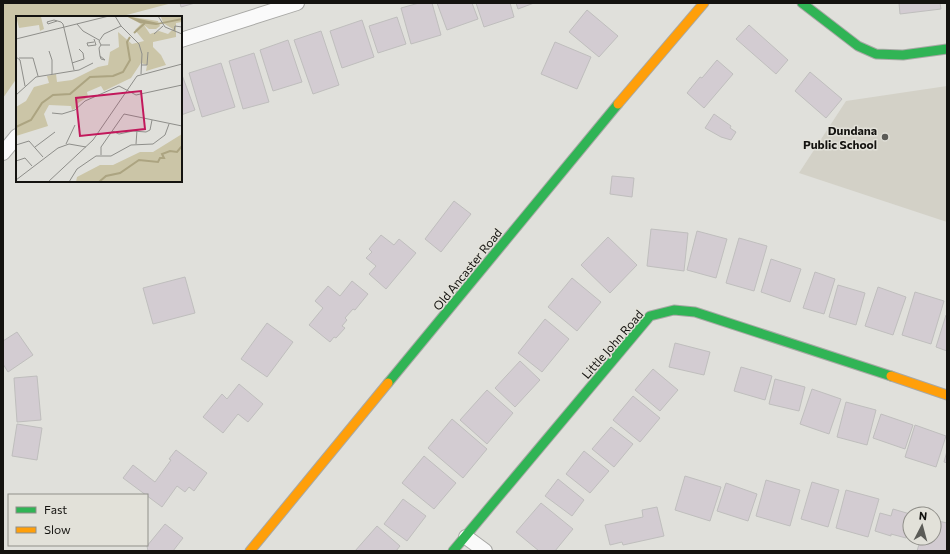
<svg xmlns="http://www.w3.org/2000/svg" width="950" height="554" viewBox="0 0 950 554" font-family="Commissioner,sans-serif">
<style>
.built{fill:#d3d1c7}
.forest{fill:#cbc5a7}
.building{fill:#d3ccd2;stroke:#bfbebd}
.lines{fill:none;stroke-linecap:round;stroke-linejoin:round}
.street-casing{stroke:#a8a8a5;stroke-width:16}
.fast-casing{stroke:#a8a8a5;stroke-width:11}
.slow-casing{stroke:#a8a8a5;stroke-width:11}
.street{stroke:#fafafa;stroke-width:14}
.fast{stroke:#30b455;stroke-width:9}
.slow{stroke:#ff9f0a;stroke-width:9}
.poi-dot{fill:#5b5b57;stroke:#e2e1d9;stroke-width:1.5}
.labels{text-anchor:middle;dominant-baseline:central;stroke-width:3;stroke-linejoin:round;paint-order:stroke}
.poi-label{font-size:12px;font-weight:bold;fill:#141310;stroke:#e2e1d9;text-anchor:end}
.street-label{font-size:12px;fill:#141310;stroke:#e2e1d9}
.inset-river{fill:none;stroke:#aca481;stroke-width:2}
.inset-road{fill:none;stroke:#8e8e8a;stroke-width:1}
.view{fill:#c2185b;fill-opacity:0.15;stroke:#c2185b;stroke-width:2}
.inset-edge{fill:none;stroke:#141310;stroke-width:2}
</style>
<rect width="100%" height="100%" fill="#e0e0db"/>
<!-- built -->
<path class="built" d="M947,86V222L799,173L846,101Z"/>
<!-- forest -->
<path class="forest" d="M3,3H172L119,17H17V78L3,98Z"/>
<!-- building -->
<g class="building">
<path d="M180,3H195L181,7Z"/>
<path d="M419,3H432L441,35L411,44L401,8Z"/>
<path d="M437,3H472L478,19L447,30Z"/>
<path d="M476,3H510L514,17L484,27Z"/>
<path d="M516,3H534L518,9Z"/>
<path d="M899,3H940L941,9L900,14Z"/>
<path d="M587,10L618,36L599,57L569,32Z"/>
<path d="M397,17L406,44L378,53L369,26Z"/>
<path d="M362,20L374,57L342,68L330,31Z"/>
<path d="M749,25L788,60L776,74L736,39Z"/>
<path d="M321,31L339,85L313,94L294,40Z"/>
<path d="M288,40L302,82L273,91L260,50Z"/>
<path d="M555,42L591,57L577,89L541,74Z"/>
<path d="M254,53L269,102L243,109L229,61Z"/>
<path d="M717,60L733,74L704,108L687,93L700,77L702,78Z"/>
<path d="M221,63L235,107L202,117L189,73Z"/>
<path d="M810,72L842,99L826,118L795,91Z"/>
<path d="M181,75H182L195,110L181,115Z"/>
<path d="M714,114L731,126L730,128L736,132L731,140L721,137L705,128Z"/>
<path d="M612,176L634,178L632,197L610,194Z"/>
<path d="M454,201L471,214L441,252L425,239Z"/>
<path d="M651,229L688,233L684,271L647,266Z"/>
<path d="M697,231L727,239L716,278L687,270Z"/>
<path d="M381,235L394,245L399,239L416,253L386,289L369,274L376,266L366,258L372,252L369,249Z"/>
<path d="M608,237L637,265L610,293L581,265Z"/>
<path d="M739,238L767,246L754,291L726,283Z"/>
<path d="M771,259L801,269L790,302L761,292Z"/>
<path d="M815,272L835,279L824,314L803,308Z"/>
<path d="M185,277L195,313L153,324L143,288Z"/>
<path d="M572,278L601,302L577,331L548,307Z"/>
<path d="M352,281L368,294L355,310L353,309L345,318L347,320L342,326L345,328L336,338L334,337L330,342L309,325L323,308L315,301L328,286L340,296Z"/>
<path d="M838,285L865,293L856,325L829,317Z"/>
<path d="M878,287L906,297L893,335L865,326Z"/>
<path d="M915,292L944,301L931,344L902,335Z"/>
<path d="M946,315L947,316V351L936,347Z"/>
<path d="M545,319L569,339L542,372L518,353Z"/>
<path d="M267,323L293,342L267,377L241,359Z"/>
<path d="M17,332L33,355L8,372L3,364V341Z"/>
<path d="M675,343L710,352L704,375L669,367Z"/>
<path d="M520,361L540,380L515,407L495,388Z"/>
<path d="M741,367L772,376L765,400L734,391Z"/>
<path d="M653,369L678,390L660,411L635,390Z"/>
<path d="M37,376L41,420L17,422L14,378Z"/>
<path d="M775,379L805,387L799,411L769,404Z"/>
<path d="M239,384L263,404L248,422L238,414L223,433L203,417L222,394L227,399Z"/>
<path d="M812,389L841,399L829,434L800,424Z"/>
<path d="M487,390L513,413L487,444L460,420Z"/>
<path d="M633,396L660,418L640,442L613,420Z"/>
<path d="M846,402L876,410L867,445L837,437Z"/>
<path d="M881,414L913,425L905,449L873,438Z"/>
<path d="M452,419L487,449L463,478L428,448Z"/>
<path d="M17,424L42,428L37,460L12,456Z"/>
<path d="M915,425L946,436L936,467L905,457Z"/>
<path d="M611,427L633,444L614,467L592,449Z"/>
<path d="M176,450L207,473L194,491L189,487L185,492L177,486L162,507L123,478L133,465L155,482L171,460L169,459Z"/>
<path d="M584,451L609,471L590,493L566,474Z"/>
<path d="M947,451V463L944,462Z"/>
<path d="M424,456L456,483L434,509L402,483Z"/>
<path d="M685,476L721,487L710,521L675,510Z"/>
<path d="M558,479L584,500L572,516L545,496Z"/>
<path d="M766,480L800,490L790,526L756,516Z"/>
<path d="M812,482L839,490L828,527L801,519Z"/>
<path d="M726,483L757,494L748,521L717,511Z"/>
<path d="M846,490L879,499L868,537L836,528Z"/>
<path d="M403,499L426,516L407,541L384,524Z"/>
<path d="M541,503L573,529L555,551H539L516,532Z"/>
<path d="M657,507L664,536L623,545L622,542L610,545L605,525L643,517L642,510Z"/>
<path d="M893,509L910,514V524L906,538L891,534V536L875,531L880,513L891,516Z"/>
<path d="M934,520L947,523V551H917L921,538H934Z"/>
<path d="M165,524L183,538L173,551H148L147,546Z"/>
<path d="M377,526L400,546L396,551H355Z"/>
</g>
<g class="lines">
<defs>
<g id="street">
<path d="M181,40L297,3"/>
<path d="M3,153L17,136"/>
<path d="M466,537L485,551"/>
</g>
<g id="fast">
<path d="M802,3L858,46L876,54L903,55L947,49"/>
<path d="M388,383L618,104"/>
<path d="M453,551L650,316L674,310L695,312L891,376"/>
</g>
<g id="slow">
<path d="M618,104L704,3"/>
<path d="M891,376L947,395"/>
<path d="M250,551L388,383"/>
</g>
</defs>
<!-- street casing -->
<use href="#street" class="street-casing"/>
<!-- fast casing -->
<use href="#fast" class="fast-casing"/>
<!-- slow casing -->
<use href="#slow" class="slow-casing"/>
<!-- street -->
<use href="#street" class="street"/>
<!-- fast -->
<use href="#fast" class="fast"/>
<!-- slow -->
<use href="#slow" class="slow"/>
</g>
<!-- markers -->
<circle class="poi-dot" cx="885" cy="137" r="4"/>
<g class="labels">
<!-- poi labels -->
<g class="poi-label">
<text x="877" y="130">Dundana<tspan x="877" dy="14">Public School</tspan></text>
</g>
<!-- street labels -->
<g class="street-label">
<text transform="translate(467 269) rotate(-51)">Old Ancaster Road</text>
<text transform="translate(612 344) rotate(-49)">Little John Road</text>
</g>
</g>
<!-- overview -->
<g transform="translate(16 16)">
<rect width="166" height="166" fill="#e0e0db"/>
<path d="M0,0L25,1L28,13L24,15L23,9L3,12ZM110,0L142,5L144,10L140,13H133L128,9L134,18L143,15L152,18L157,13L147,7L145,1L166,0V6L160,7V21L137,26V31L145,39L150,49L130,55L131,49L125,47L115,62L88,75L85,70L71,76L72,81L62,87L59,93L56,94L55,90L33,89L28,98L32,110L0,120V91L10,85L18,71L33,67L31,60L40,58L41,66L56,64L82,51L92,49L94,36L103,31L102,16L116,28L128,25L119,14L125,8ZM166,118V166H60L61,161L84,149H97L124,136H137Z" fill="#cbc5a7"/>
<path d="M110,0L142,7L166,2V4L140,9L124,7Z" fill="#aca481"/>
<path class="inset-river" d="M118,17L129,7M0,111L15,104L26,87L37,79L54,78L74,61L97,60L107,56L114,44L111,26L114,21M83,166L90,160L104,157L123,144L142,146L144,142H148L146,138L154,135L161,136L166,130"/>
<path class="inset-road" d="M99,0L105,10L123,28L126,38L125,58M142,0L149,11L166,18M41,5L32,8L31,6L38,4L45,6L47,8L58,54M61,8L67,15L83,24M158,15L159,10L166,11M138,18L147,10M0,23L93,0M78,26L71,27L72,30L80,29L78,23M85,29L83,25L88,18L105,10M33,35L36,44V58M84,40L89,44L85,43L84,40L83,32L85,29H94M0,41L4,44L9,70M3,42H17L22,60M56,47L68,43L67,37L63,33M125,49H131L132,36M0,79L20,61L63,54L77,47M36,97L46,98L59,94L69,85L103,70L120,79L166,69M96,115L103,118L117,115L130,116L134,114L136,104M50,128L59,109M120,128L121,114M0,129L13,125L27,141M19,131L39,116M85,139V131L108,98L166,110M0,145L9,142L16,150M0,164L42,132L53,128L70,131M32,166L77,124L121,60L166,48M53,166L61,153L80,140H95L115,129L137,128L149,119L153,108"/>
<path class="view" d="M125,75L129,113L64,120L60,82Z"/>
<rect width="166" height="166" class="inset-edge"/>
</g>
<!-- border -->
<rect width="950" height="554" fill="none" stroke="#141310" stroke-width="8"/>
<!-- legend -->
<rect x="8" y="494" width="140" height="52" fill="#e2e1d9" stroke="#908f89"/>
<rect x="16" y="507" width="20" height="6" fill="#30b455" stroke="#908f89"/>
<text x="44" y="514" font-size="12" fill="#141310">Fast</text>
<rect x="16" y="527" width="20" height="6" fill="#ff9f0a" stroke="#908f89"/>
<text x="44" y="534" font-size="12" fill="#141310">Slow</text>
<!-- north arrow -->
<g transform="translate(922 526) rotate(6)"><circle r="19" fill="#e2e1d9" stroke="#908f89"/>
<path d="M0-3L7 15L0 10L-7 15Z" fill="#5b5b57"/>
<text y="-6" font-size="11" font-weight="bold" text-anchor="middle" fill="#141310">N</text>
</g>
</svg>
